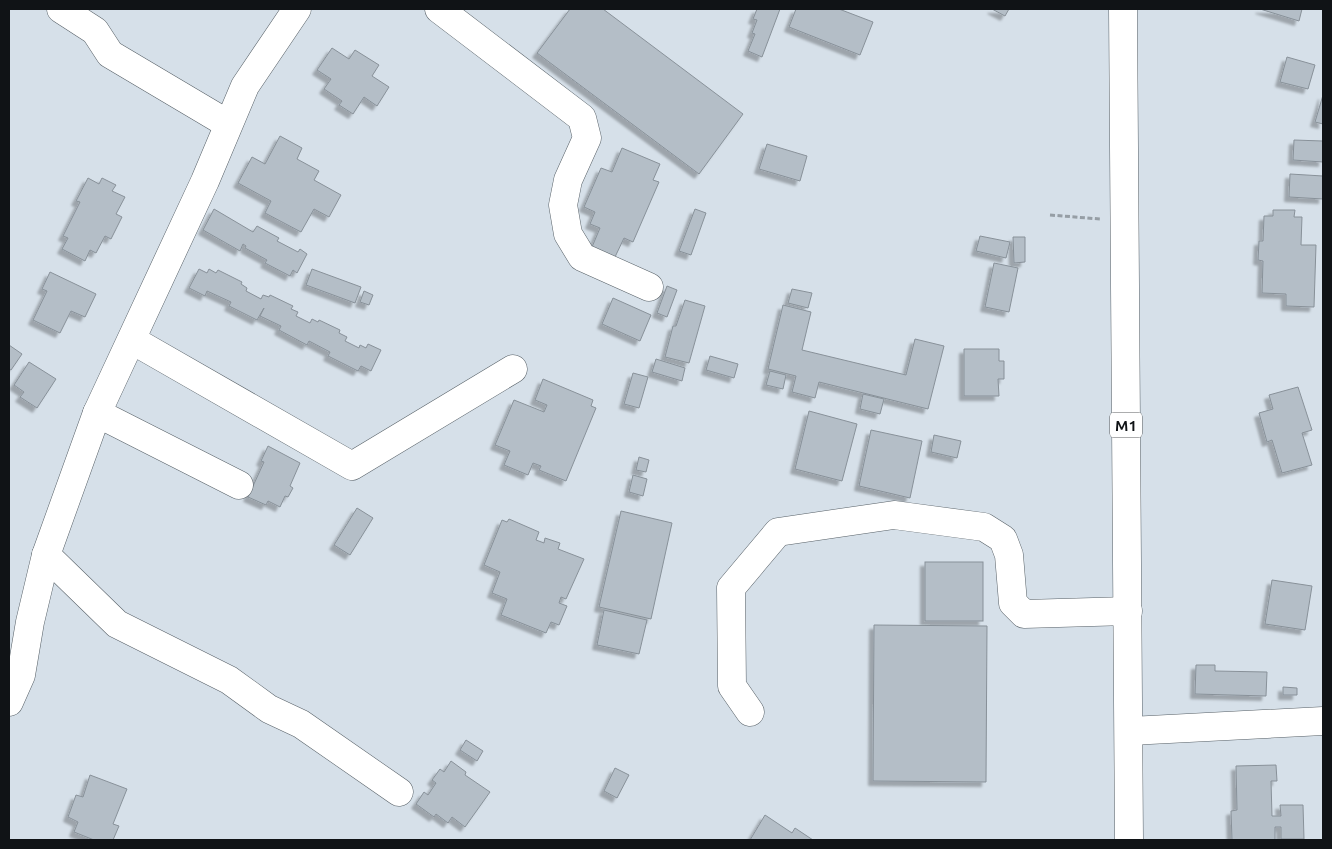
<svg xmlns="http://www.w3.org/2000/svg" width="1332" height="849" viewBox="0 0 1332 849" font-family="Ubuntu,sans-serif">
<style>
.building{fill:#b4bec7;stroke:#889199;filter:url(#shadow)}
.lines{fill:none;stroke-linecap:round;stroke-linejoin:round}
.minor-casing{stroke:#576067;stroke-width:29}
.highway-casing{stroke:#576067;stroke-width:29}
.path{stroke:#969ea5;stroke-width:3;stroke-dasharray:5 2.5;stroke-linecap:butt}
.minor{stroke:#fff;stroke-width:28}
.highway{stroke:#fff;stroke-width:28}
.labels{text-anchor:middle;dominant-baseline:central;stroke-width:4.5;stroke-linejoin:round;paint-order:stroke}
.shield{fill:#fff;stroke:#585a5c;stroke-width:1}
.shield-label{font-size:15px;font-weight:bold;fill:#101316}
</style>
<defs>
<filter id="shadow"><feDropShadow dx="-4.5" dy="4.5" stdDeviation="1" flood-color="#0004"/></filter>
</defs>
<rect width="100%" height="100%" fill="#d6e0e9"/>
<!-- building -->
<g class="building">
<path d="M570,9H603L743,114L699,174L537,53Z"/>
<path d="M757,9H780L762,57L748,51L755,34L752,33L757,20L753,19Z"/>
<path d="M796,9H839L873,22L860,55L789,27Z"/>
<path d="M992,9H1009L1005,16Z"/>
<path d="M1260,9H1302L1299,21Z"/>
<path d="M332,48L349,59L355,50L379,65L372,76L389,87L377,106L364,97L353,114L339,105L342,101L324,89L331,79L317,70Z"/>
<path d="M1287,57L1315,65L1308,89L1280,82Z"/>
<path d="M1323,95V124L1315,122Z"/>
<path d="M280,136L302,148L297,159L319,171L314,180L341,195L329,217L314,209L301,232L265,213L271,201L238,183L252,157L265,164Z"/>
<path d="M1294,140L1323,141V162L1293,160Z"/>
<path d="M767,144L807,156L800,181L759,169Z"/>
<path d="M622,148L660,164L653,180L659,182L633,242L624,238L615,257L592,247L600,228L590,224L595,212L584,207L601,168L612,172Z"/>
<path d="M1290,174L1323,176V199L1289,197Z"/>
<path d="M88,178L99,184L102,178L116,185L112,191L125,197L116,214L122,217L111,239L105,236L96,253L90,250L85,261L62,249L68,238L63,236L80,202L76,201Z"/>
<path d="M214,209L253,232L257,226L279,238L277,241L298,252L300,249L307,254L297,273L293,270L290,276L265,263L267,260L245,248L246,246L243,244L240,251L203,230Z"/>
<path d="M695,209L706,213L691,255L679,251Z"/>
<path d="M1273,210H1295L1294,217H1302L1301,245H1316L1314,307L1286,306V294L1262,293L1263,261L1258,260L1259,241H1263L1264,216H1273Z"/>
<path d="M980,236L1010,242L1006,258L976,251Z"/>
<path d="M1013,237H1025V262L1014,263Z"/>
<path d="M994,263L1018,268L1009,312L985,307Z"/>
<path d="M199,269L207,273L209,269L216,273L218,270L242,282L241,284L247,288L246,291L261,299L263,295L269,297L270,295L293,306L291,309L298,312L296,316L310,323L312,319L318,322L319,320L340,330L339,333L347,337L345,341L359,348L360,345L366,348L368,344L381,350L371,371L361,366L358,371L328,356L330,352L309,341L307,345L279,330L281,326L260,316L264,308L257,320L229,306L231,302L207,291L205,296L189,288Z"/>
<path d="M312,269L361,287L355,303L306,285Z"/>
<path d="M50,272L96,294L85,317L71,311L60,333L33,320L47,291L42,289Z"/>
<path d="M667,286L677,290L667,317L657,313Z"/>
<path d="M792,289L812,293L808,308L788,303Z"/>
<path d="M364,291L373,295L369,305L360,302Z"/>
<path d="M613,298L651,315L640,341L602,324Z"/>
<path d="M685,300L705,306L689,363L665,357L673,326H676Z"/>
<path d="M783,305L811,312L802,350L906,375L915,339L944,346L928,409L819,382L815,398L792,392L796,376L768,369Z"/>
<path d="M9,345L22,354L11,370L9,369Z"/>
<path d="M964,349H999V361H1004V379H998L999,396H964Z"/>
<path d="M710,356L738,364L734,378L706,370Z"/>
<path d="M656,359L685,368L682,381L652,372Z"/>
<path d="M29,362L56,379L37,408L20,397L24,392L14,385Z"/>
<path d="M770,371L786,375L783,389L766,385Z"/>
<path d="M633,373L648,377L639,408L624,404Z"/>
<path d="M543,379L593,400L591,406L596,408L566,481L539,470L541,466L533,463L528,475L504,465L510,451L495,445L514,400L544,412L547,405L535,400Z"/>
<path d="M1298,387L1312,430L1302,433L1312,465L1282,473L1272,440L1267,442L1259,413L1273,409L1269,395Z"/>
<path d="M863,394L884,399L880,414L860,409Z"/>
<path d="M809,411L857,424L842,481L795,469Z"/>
<path d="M871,430L922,441L910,498L859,486Z"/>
<path d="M934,435L961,441L957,458L931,452Z"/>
<path d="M268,446L300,463L290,486L293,488L288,497L285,496L280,507L268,501L266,505L248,497L264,462L261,461Z"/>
<path d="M639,457L649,460L646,472L636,470Z"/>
<path d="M633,475L647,479L643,496L629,492Z"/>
<path d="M357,508L373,518L350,555L334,545Z"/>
<path d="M621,511L672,523L651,619L599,607Z"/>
<path d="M509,519L539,532L536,540L544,543L545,538L560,543L558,549L584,559L566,599L561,597L559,603L567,606L559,625L551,622L546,633L501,615L507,599L492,593L500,572L484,565L502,520L507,522Z"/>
<rect x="925" y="562" width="58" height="59"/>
<path d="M1272,580L1312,586L1305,630L1265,624Z"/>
<path d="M604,610L647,620L639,654L597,645Z"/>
<path d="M874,625L987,626L986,782L873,781Z"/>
<path d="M1196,665H1215V671L1267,672L1266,696L1195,694Z"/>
<path d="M1283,687L1297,688V695H1283Z"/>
<path d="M466,740L483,751L477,761L460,750Z"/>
<path d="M451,761L466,772L465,775L490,792L465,827L452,817L448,823L436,814L434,817L416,804L424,792L428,795L436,783L432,780L440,769L444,772Z"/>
<path d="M1276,765L1277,781H1271L1272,816H1281L1280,805H1303L1304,839H1281V827H1275V840H1232L1231,811L1237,810L1236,766Z"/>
<path d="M615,768L629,775L617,798L604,791Z"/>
<path d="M90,775L127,789L113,824L119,826L113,840H94L74,832L78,822L68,817L76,795L83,797Z"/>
<path d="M765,815L792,833L795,828L813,840H750Z"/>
</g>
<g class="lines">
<defs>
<g id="minor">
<path d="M61,9L95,31L110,54L228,124"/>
<path d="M439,9L582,118L587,138L568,180L563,205L568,234L582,257L649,287"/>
<path d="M132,340L352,466L513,369"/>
<path d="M97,413L239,485"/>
<path d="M46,555L117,624L229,680L269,709L301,724L399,792"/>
<path d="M9,702L21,675L30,622L46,555L97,413L205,181L245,86L297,9"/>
<path d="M750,712L732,686L731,588L778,532L894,515L984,527L1003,539L1009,555L1013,603L1024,614L1128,611"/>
<path d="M1130,731L1323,721"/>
</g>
<path id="highway" d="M1123,9L1129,840"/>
</defs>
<!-- minor casing -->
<use href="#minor" class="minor-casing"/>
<!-- highway casing -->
<use href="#highway" class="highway-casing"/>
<!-- path -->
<path class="path" d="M1050,215L1100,219"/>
<!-- minor -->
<use href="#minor" class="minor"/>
<!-- highway -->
<use href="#highway" class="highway"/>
</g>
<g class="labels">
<!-- shield labels -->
<rect class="shield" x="1110" y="412.5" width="32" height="25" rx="4"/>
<g class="shield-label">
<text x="1126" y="425">M1</text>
</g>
</g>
<!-- border -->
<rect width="1332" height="849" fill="none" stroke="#101316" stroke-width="20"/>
</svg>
